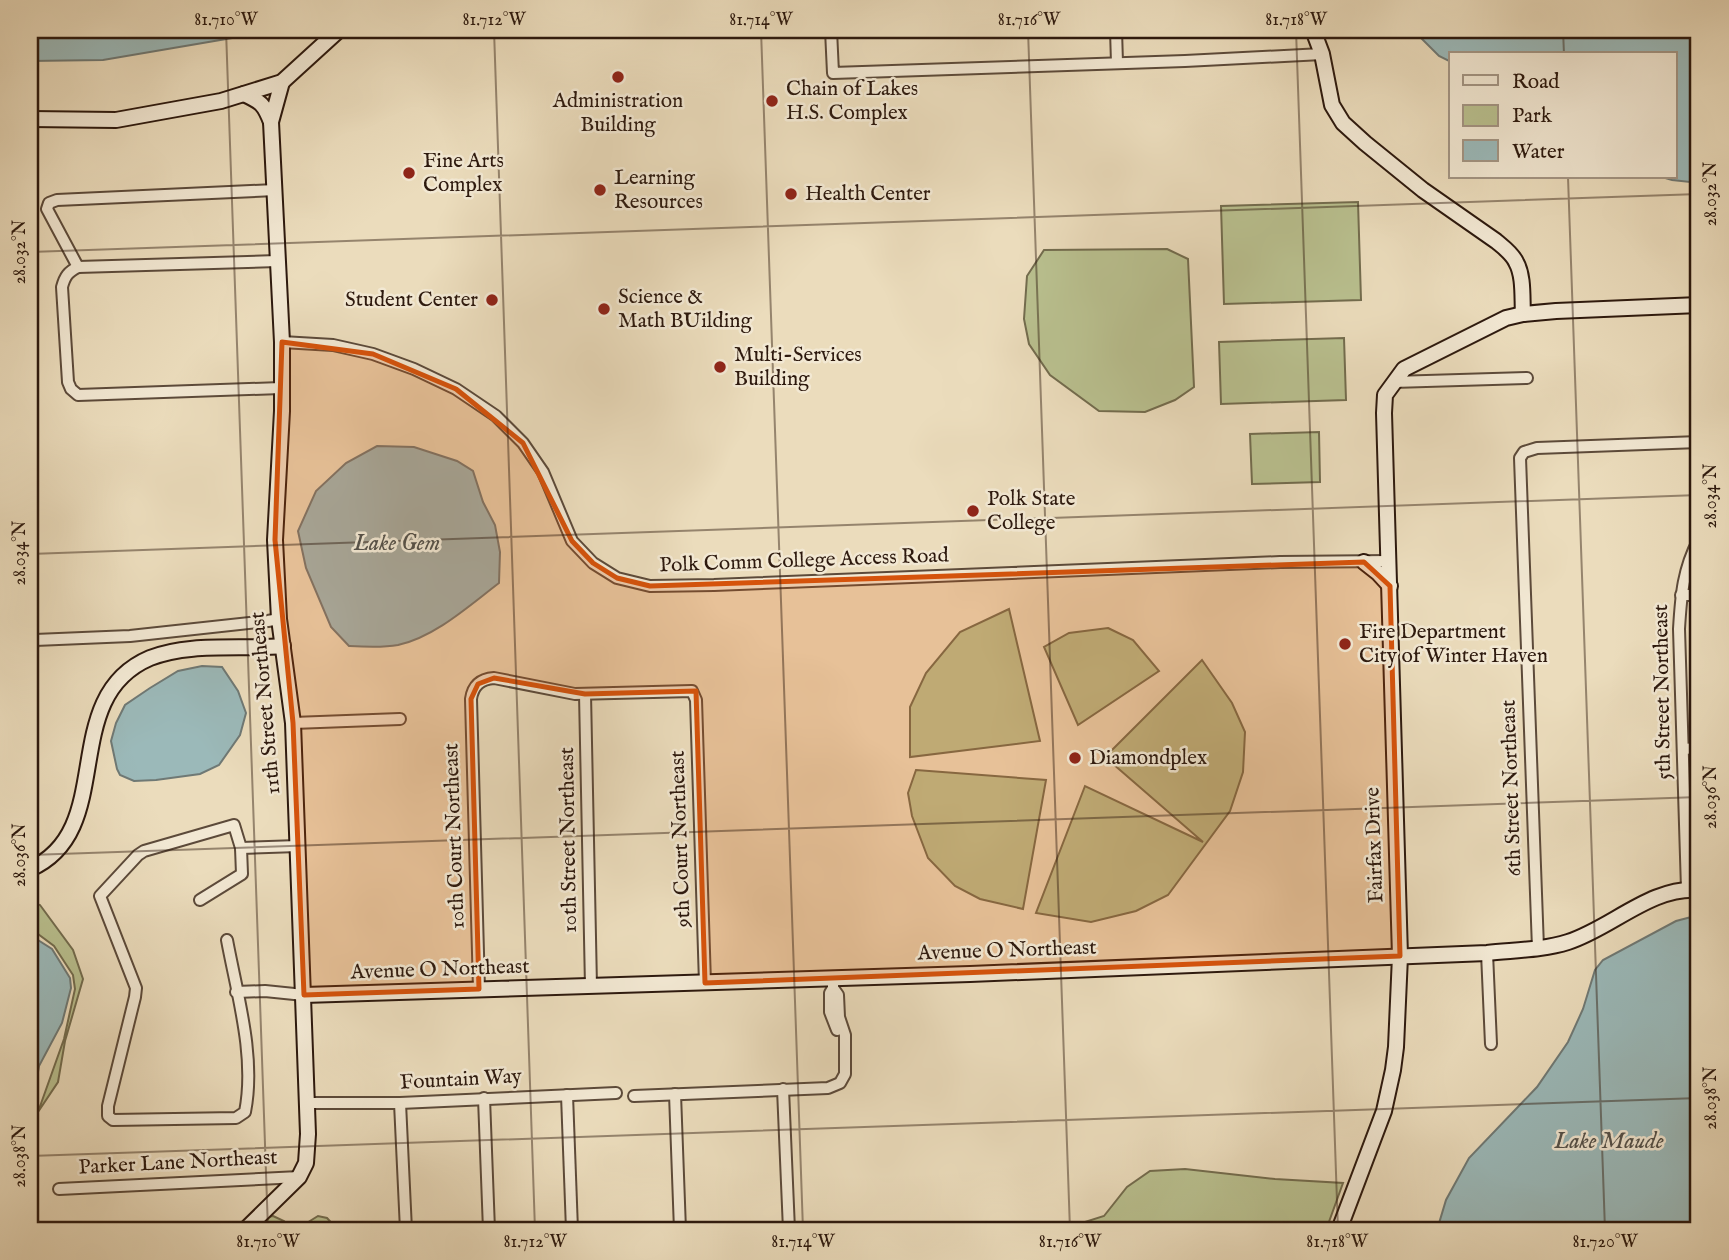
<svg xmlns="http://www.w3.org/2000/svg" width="1729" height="1260" viewBox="0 0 1729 1260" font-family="'IM FELL English',serif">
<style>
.green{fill:#b9c08f;stroke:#736c4e;stroke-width:2}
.water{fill:#9bb9b9;stroke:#6f7975;stroke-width:2}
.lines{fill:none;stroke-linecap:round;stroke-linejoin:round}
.street-casing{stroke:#5c4a3a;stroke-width:14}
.secondary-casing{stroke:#2d190e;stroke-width:18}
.street{stroke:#f2e8d3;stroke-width:10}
.secondary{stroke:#f2e8d3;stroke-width:14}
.marked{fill:#d5530c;fill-opacity:0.2;stroke:#d5530c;stroke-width:5;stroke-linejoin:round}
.ticks{fill:none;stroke:#2d190e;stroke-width:2;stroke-opacity:0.45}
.poi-dot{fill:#8f2418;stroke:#f2e8d3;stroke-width:2.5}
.labels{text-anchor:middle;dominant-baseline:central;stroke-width:5;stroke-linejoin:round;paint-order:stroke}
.poi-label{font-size:21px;fill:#2d190e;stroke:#f2e8d3;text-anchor:start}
.street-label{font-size:21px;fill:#2d190e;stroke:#f2e8d3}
.water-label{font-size:23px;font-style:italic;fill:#54514a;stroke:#f2e8d3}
.neatline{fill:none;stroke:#2d190e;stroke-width:2.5}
.ticks-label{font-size:18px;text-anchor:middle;fill:#2d190e}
</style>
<rect width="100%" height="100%" fill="#ebdcbc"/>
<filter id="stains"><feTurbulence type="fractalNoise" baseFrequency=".00286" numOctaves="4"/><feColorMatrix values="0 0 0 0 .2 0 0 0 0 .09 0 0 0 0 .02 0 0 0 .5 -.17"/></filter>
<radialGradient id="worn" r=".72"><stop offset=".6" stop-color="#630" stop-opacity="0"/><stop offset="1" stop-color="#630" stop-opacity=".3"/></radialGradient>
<!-- green -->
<g class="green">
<path d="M1358,202L1361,300L1224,304L1221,206Z"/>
<path d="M1167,249L1188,259L1194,387L1175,400L1145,412L1099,411L1050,375L1029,344L1024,319L1027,276L1044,250Z"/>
<path d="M1344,338L1346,400L1221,404L1219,342Z"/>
<path d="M1319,432L1320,482L1252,484L1250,434Z"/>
<path d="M1009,609L1040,741L910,757V707L926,673L960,632Z"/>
<path d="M1108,628L1133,640L1159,671L1078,725L1044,647L1069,633Z"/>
<path d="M1202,660L1232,703L1245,732L1243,772L1230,811L1168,895L1136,911L1091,922L1036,913L1085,786L1203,842L1105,757Z"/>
<path d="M916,770L1046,780L1023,909L980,899L955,886L928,858L912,816L908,793Z"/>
<path d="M30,902L40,905L73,950L83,979L65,1041L58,1082L38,1112L64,1039L75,989L73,975L54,946L30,928Z"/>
<path d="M1185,1169L1275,1179L1343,1183L1326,1230H1027L1031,1224L1085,1222L1104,1216L1127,1187L1150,1171Z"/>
<path d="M273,1216L284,1221L291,1228L297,1229L318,1216L327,1218L338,1230H261V1221L264,1218Z"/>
</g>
<!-- water -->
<g class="water">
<path d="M30,30H247L232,38L103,60L30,61Z"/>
<path d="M1413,30H1699V183L1672,180L1662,177H1675V54H1451V62L1439,56Z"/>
<path d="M377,446L414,447L457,461L473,471L483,502L495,525L500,552L499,583C470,605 435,637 398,645C382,648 366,647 349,646L331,627L306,568L298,531L316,491L346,463Z"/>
<path d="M202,666L222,667L238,691L246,713L240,735L219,765L200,774L156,780L134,781L120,775L117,769L111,741L116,723L125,705L150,688L178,671Z"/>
<path d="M1695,916H1699V1230H1437L1446,1200L1469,1158L1537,1087L1568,1042L1583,1009L1595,970L1603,960L1676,921Z"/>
<path d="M30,935L52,949L70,978L71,988L62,1023L39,1066L30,1118Z"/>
</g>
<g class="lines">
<defs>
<g id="street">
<path d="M831,30L833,73L1185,61L1322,54"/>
<path d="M1116,30L1117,63"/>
<path d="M277,261L78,267C68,272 65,276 62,287L68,382L71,389L78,395L281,388"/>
<path d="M78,267L47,209L49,203L57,200L275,190"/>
<path d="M282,342L333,345L373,354L414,369L456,389L496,416L523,443L543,472L572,541L593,563L617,578L650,586L714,585L1280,562L1389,561"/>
<path d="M1393,382L1527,378"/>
<path d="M1681,595H1699"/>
<path d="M30,650L35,640L130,636L268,621L279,619"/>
<path d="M585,694L591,986"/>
<path d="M293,723L400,719"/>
<path d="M1683,749L1699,748"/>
<path d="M241,848L298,846"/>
<path d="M1687,889L1679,629C1681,595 1683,569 1699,539"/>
<path d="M200,900L242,874L241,848L234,825L144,851L138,855L100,896L136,988L135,997L108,1106V1116L113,1120L236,1118L245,1112C256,1057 237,994 227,940"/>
<path d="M1538,948L1520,458L1524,452L1537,448L1699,442"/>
<path d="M1487,953L1491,1044"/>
<path d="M833,985V988L830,993V1012L837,1030"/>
<path d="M479,989L471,699C473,685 481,679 494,678L575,694L692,691L696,700L705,983"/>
<path d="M236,992L265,991L304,995"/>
<path d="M783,1089L789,1230"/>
<path d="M675,1094L680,1230"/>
<path d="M567,1095L572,1230"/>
<path d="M634,1096L828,1088L840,1083L845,1074V1035L839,1017L838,995L833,988"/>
<path d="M484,1098L489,1230"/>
<path d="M308,1103H400L616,1093"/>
<path d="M400,1103L406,1230"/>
<path d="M59,1189L299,1177"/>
</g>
<g id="secondary">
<path d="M1313,30L1322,54L1332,105L1343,123L1365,143L1423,190L1496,241C1503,247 1512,253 1516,262C1524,276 1522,297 1523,314"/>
<path d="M244,94C261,102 264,104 271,122"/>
<path d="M30,119L116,120L221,101L282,82L339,30"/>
<path d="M1364,562L1378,573L1390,586"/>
<path d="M30,869C119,830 56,698 150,658C190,642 241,650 283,646"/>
<path d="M304,995L970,974L1487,953C1514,950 1543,950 1568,942C1612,928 1651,886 1699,890"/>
<path d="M245,1230L299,1177L306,1163L308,1134L293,723L279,619L275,540L282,411V342L271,122L282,82"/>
<path d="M1339,1230L1384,1111L1393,1070L1396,1047L1400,956L1384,413L1385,395L1404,369L1506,318L1523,314L1556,311L1699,305"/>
</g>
</defs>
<!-- street casing -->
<use href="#street" class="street-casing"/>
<!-- secondary casing -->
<use href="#secondary" class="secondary-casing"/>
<!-- street -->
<use href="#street" class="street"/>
<!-- secondary -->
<use href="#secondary" class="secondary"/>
</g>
<!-- marked area -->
<path class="marked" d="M282,342L373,354L456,389L523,443L572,541L593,563L617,578L650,586L1364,562L1390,586L1400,956L705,983L696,691L585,694L494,678L478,684L471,699L479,989L304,995L293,723L275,540Z"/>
<!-- ticks -->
<path class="ticks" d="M226,30L268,1230M494,30L535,1230M761,30L803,1230M1028,30L1070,1230M1296,30L1338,1230M1563,30L1564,54M1568,177L1605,1230M30,252L1699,194M30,554L1699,495M30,855L1699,797M30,1156L1699,1098"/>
<!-- markers -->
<g class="poi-dot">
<circle cx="618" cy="77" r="7"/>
<circle cx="772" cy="101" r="7"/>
<circle cx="409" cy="173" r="7"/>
<circle cx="600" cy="190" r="7"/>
<circle cx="791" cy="194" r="7"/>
<circle cx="492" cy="300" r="7"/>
<circle cx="604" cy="309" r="7"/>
<circle cx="720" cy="367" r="7"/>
<circle cx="973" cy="511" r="7"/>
<circle cx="1345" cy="644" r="7"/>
<circle cx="1075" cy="758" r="7"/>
</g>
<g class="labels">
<!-- poi labels -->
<g class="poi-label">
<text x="786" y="89">Chain of Lakes<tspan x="786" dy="24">H.S. Complex</tspan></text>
<text x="618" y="101" text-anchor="middle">Administration<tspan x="618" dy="24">Building</tspan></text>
<text x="423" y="161">Fine Arts<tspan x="423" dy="24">Complex</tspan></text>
<text x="614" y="178">Learning<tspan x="614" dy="24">Resources</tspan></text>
<text x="805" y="194">Health Center</text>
<text x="618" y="297">Science &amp;<tspan x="618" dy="24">Math BUilding</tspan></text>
<text x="478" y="300" text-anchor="end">Student Center</text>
<text x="734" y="355">Multi-Services<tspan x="734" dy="24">Building</tspan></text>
<text x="987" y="499">Polk State<tspan x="987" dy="24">College</tspan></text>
<text x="1359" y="632">Fire Department<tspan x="1359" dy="24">City of Winter Haven</tspan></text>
<text x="1089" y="758">Diamondplex</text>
</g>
<!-- street labels -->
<g class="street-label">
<text transform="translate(804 561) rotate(-2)">Polk Comm College Access Road</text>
<text transform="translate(1663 692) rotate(-91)">5th Street Northeast</text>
<text transform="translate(266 703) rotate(-95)">11th Street Northeast</text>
<text transform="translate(1512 788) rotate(-92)">6th Street Northeast</text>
<text transform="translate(455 836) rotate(-92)">10th Court Northeast</text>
<text transform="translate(681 839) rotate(-92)">9th Court Northeast</text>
<text transform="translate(569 840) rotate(-91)">10th Street Northeast</text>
<text transform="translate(1375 845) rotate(-92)">Fairfax Drive</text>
<text transform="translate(1007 951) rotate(-2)">Avenue O Northeast</text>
<text transform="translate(440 970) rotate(-2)">Avenue O Northeast</text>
<text transform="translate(461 1080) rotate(-3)">Fountain Way</text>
<text transform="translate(178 1163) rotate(-3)">Parker Lane Northeast</text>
</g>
<!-- water labels -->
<g class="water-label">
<text x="397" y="543">Lake Gem</text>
<text x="1609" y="1141">Lake Maude</text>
</g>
</g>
<!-- margin -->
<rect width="1729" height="1260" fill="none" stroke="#ebdcbc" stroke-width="77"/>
<!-- legend -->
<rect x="1449" y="52" width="228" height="126" fill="#f2e8d3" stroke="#a39584" stroke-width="2"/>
<rect x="1463" y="75" width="35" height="10" fill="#f2e8d3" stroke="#a39584" stroke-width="2"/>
<text x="1512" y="88" font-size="21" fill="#2d190e">Road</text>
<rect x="1463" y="105" width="35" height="21" fill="#b9c08f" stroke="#a39584" stroke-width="2"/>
<text x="1512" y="122" font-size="21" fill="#2d190e">Park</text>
<rect x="1463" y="140" width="35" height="21" fill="#9bb9b9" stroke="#a39584" stroke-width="2"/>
<text x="1512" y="158" font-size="21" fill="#2d190e">Water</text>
<rect x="38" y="38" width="1652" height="1184" class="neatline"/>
<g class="ticks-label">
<text x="226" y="25">81.710°W</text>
<text x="494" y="25">81.712°W</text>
<text x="761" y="25">81.714°W</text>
<text x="1029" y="25">81.716°W</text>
<text x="1296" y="25">81.718°W</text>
<text transform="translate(1710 194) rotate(-90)" y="6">28.032°N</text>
<text transform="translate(19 252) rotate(-90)" y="6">28.032°N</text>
<text transform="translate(1710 496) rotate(-90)" y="6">28.034°N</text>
<text transform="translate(19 553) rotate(-90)" y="6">28.034°N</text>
<text transform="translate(1710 797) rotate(-90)" y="6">28.036°N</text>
<text transform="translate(19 855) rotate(-90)" y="6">28.036°N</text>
<text transform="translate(1710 1098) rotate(-90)" y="6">28.038°N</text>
<text transform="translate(19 1156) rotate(-90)" y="6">28.038°N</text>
<text x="268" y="1247">81.710°W</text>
<text x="535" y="1247">81.712°W</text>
<text x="803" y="1247">81.714°W</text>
<text x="1070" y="1247">81.716°W</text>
<text x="1337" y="1247">81.718°W</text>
<text x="1605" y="1247">81.720°W</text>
</g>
<rect width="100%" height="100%" filter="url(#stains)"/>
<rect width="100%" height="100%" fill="url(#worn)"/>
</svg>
